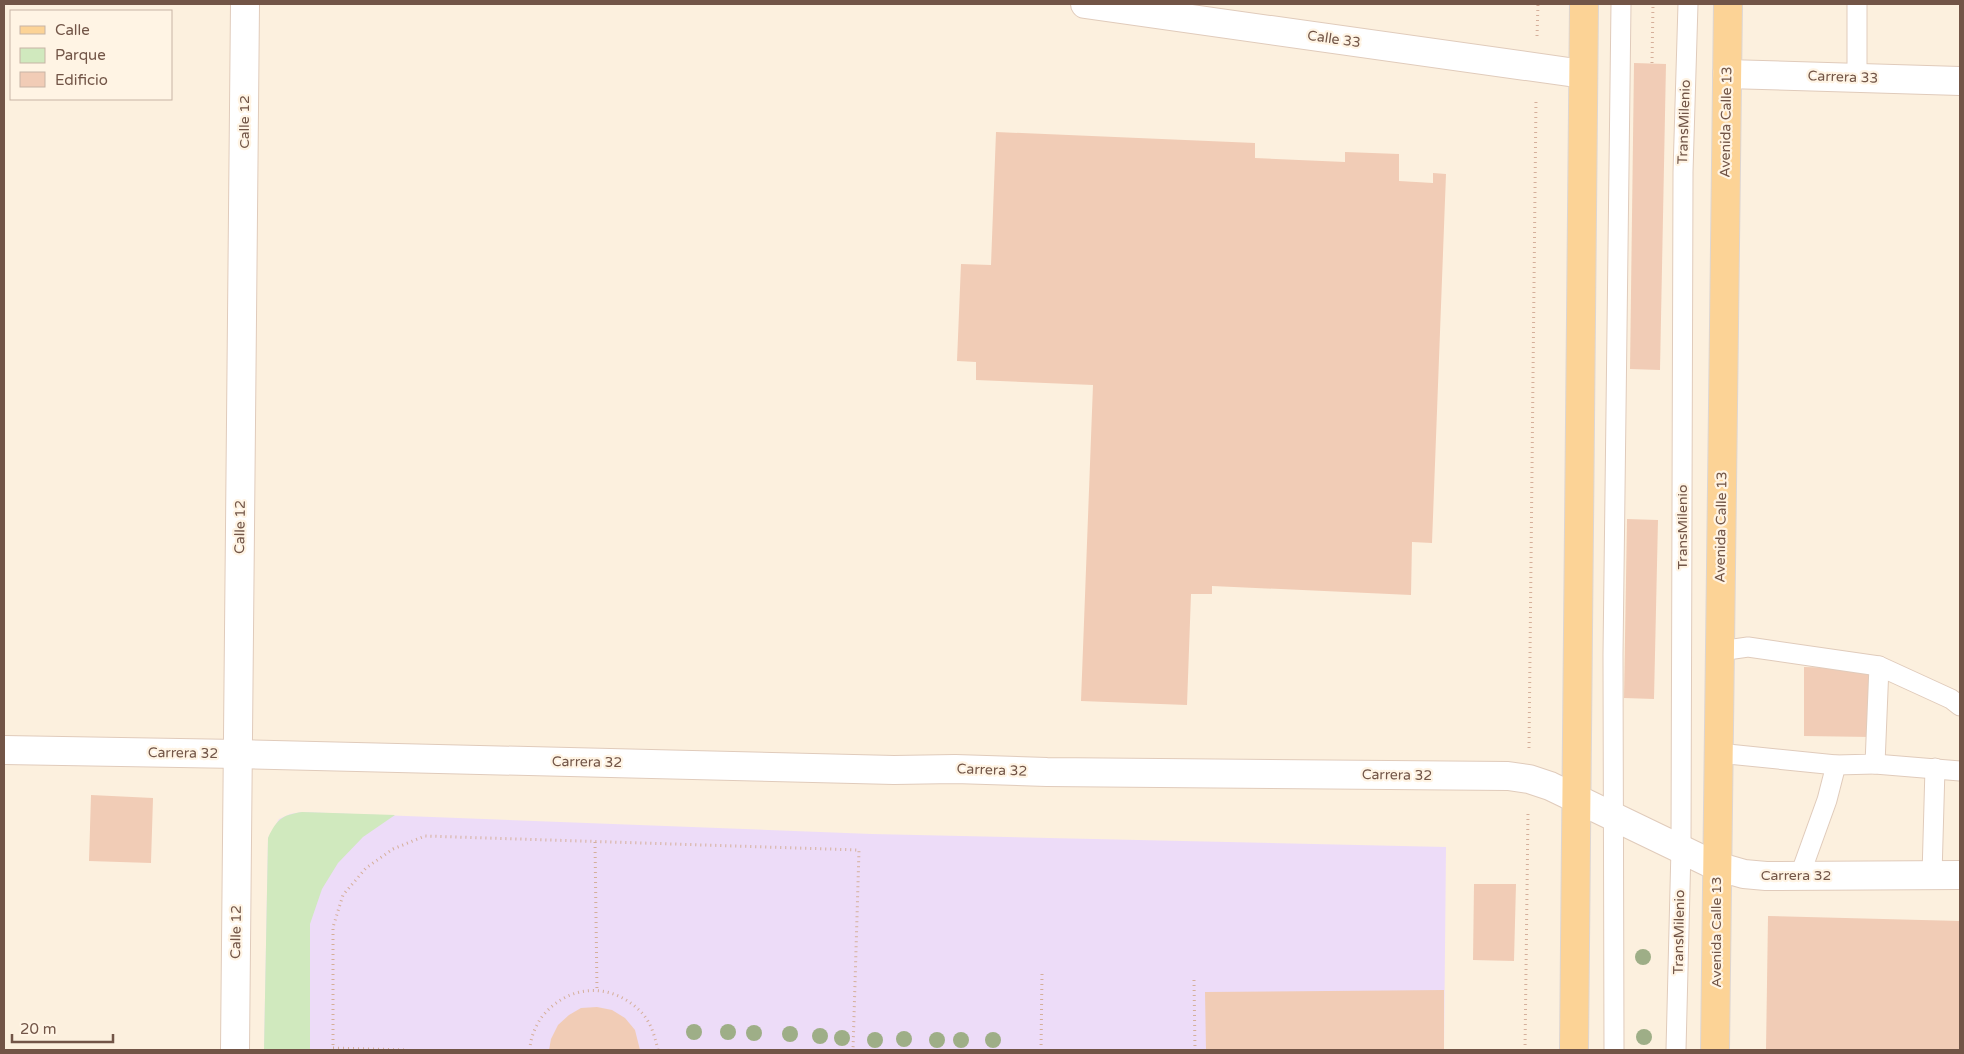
<svg xmlns="http://www.w3.org/2000/svg" width="1964" height="1054" viewBox="0 0 1964 1054" font-family="'Varela Round',sans-serif">
<style>
.education{fill:#eddcf8}
.green{fill:#d0e9be}
.building{fill:#f1ccb6}
.lines{fill:none;stroke-linecap:round;stroke-linejoin:round}
.service-casing{stroke:#e0cbbb;stroke-width:21}
.minor-casing{stroke:#e0cbbb;stroke-width:30}
.tertiary-casing{stroke:#e0cbbb;stroke-width:30}
.primary-casing{stroke:#ddd6d3;stroke-width:30}
.path{stroke:#d5af9a;stroke-width:3;stroke-dasharray:1 4;stroke-linecap:butt}
.service{stroke:#fff;stroke-width:19}
.minor{stroke:#fff;stroke-width:28}
.tertiary{stroke:#fff;stroke-width:28}
.primary{stroke:#fcd396;stroke-width:28}
.tree{fill:#9eae87}
.labels{text-anchor:middle;dominant-baseline:central;stroke-width:4.5;stroke-linejoin:round;paint-order:stroke}
.street-label{font-size:14px;fill:#725547;stroke:#fff4e4}
</style>
<rect width="100%" height="100%" fill="#fcf0de"/>
<!-- education -->
<path class="education" d="M302,812L872,834L1446,847L1444,1050H264L268,838L279,819L290,814Z"/>
<!-- green -->
<path class="green" d="M302,812L395,815L363,837L338,863L322,889L310,924V1050H264L268,838C277,819 282,815 302,812Z"/>
<!-- building -->
<g class="building">
<path d="M1634,63L1666,64L1660,370L1630,369Z"/>
<path d="M996,132L1255,143V158L1345,162V152L1399,154V181L1433,183V173L1446,174L1432,543L1412,542L1411,595L1212,586V594H1191L1187,705L1081,701L1093,385L976,380V362L957,361L961,264L991,265Z"/>
<path d="M1627,519L1658,520L1654,699L1624,698Z"/>
<path d="M1804,667L1871,669V737L1804,736Z"/>
<path d="M91,795L153,798L151,863L89,861Z"/>
<path d="M1474,884H1516L1514,961L1473,960Z"/>
<path d="M1768,916L1960,921V1050H1766Z"/>
<path d="M1444,990V1050H1206L1205,992Z"/>
<path d="M597,1007L612,1010L625,1018L635,1030L640,1050H549L551,1039L558,1025L569,1015L581,1008Z"/>
</g>
<g class="lines">
<defs>
<g id="service">
<path d="M1857,78V4"/>
<path d="M1720,651L1748,647L1879,666L1951,699L1960,706"/>
<path d="M1718,753L1836,765L1875,764L1879,666"/>
<path d="M1875,764L1960,771"/>
<path d="M1800,875L1827,800L1836,765"/>
<path d="M1932,875L1935,768"/>
<path d="M1614,1050L1613,655L1621,4"/>
<path d="M1676,1050L1681,848L1683,172L1688,4"/>
</g>
<g id="minor">
<path d="M1085,4L1583,74"/>
<path d="M1727,74L1960,81"/>
</g>
<g id="tertiary">
<path d="M4,750L238,754L894,770L955,769L1047,772L1508,776L1529,779L1550,786L1716,866L1744,874L1766,876L1960,875"/>
<path d="M235,1050L245,4"/>
</g>
<g id="primary">
<path d="M1574,1050L1584,4"/>
<path d="M1715,1050L1728,4"/>
</g>
</defs>
<!-- service casing -->
<use href="#service" class="service-casing"/>
<!-- minor casing -->
<use href="#minor" class="minor-casing"/>
<!-- tertiary casing -->
<use href="#tertiary" class="tertiary-casing"/>
<!-- primary casing -->
<use href="#primary" class="primary-casing"/>
<!-- path -->
<g class="path">
<path d="M1537,36L1538,4"/>
<path d="M1652,63L1653,4"/>
<path d="M1529,748L1536,99"/>
<path d="M595,842L597,991"/>
<path d="M1194,980L1195,1050"/>
<path d="M333,1048L408,1050"/>
<path d="M333,1050V927L343,895L366,868L393,849L425,836L859,850L853,1050"/>
<path d="M530,1050C530,1039 535,1027 541,1018C567,984 611,981 641,1012C651,1022 655,1037 658,1050"/>
<path d="M1041,1050L1042,974"/>
<path d="M1525,1050L1528,812"/>
</g>
<!-- service -->
<use href="#service" class="service"/>
<!-- minor -->
<use href="#minor" class="minor"/>
<!-- tertiary -->
<use href="#tertiary" class="tertiary"/>
<!-- primary -->
<use href="#primary" class="primary"/>
</g>
<!-- trees -->
<g class="tree">
<circle cx="1643" cy="957" r="8"/>
<circle cx="694" cy="1032" r="8"/>
<circle cx="728" cy="1032" r="8"/>
<circle cx="754" cy="1033" r="8"/>
<circle cx="790" cy="1034" r="8"/>
<circle cx="820" cy="1036" r="8"/>
<circle cx="1644" cy="1037" r="8"/>
<circle cx="842" cy="1038" r="8"/>
<circle cx="904" cy="1039" r="8"/>
<circle cx="875" cy="1040" r="8"/>
<circle cx="937" cy="1040" r="8"/>
<circle cx="961" cy="1040" r="8"/>
<circle cx="993" cy="1040" r="8"/>
</g>
<g class="labels">
<!-- street labels -->
<g class="street-label">
<text transform="translate(1334 39) rotate(8)">Calle 33</text>
<text transform="translate(1843 77) rotate(2)">Carrera 33</text>
<text transform="translate(244 122) rotate(-90)">Calle 12</text>
<text transform="translate(1684 122) rotate(-88)">TransMilenio</text>
<text transform="translate(1726 122) rotate(-89)">Avenida Calle 13</text>
<text transform="translate(240 527) rotate(-89)">Calle 12</text>
<text transform="translate(1682 527) rotate(-90)">TransMilenio</text>
<text transform="translate(1721 527) rotate(-89)">Avenida Calle 13</text>
<text transform="translate(183 753) rotate(1)">Carrera 32</text>
<text transform="translate(587 762) rotate(1)">Carrera 32</text>
<text transform="translate(992 770) rotate(2)">Carrera 32</text>
<text transform="translate(1397 775) rotate(1)">Carrera 32</text>
<text x="1796" y="875">Carrera 32</text>
<text transform="translate(236 932) rotate(-89)">Calle 12</text>
<text transform="translate(1679 932) rotate(-89)">TransMilenio</text>
<text transform="translate(1716 932) rotate(-90)">Avenida Calle 13</text>
</g>
</g>
<!-- border -->
<rect width="1964" height="1054" fill="none" stroke="#725547" stroke-width="10"/>
<!-- legend -->
<rect x="10" y="10" width="162" height="90" fill="#fff4e4" stroke="#c7b4a5"/>
<rect x="20" y="26" width="25" height="8" fill="#fcd396" stroke="#c7b4a5"/>
<text x="55" y="35" font-size="15" fill="#725547">Calle</text>
<rect x="20" y="48" width="25" height="15" fill="#d0e9be" stroke="#c7b4a5"/>
<text x="55" y="60" font-size="15" fill="#725547">Parque</text>
<rect x="20" y="72" width="25" height="15" fill="#f1ccb6" stroke="#c7b4a5"/>
<text x="55" y="85" font-size="15" fill="#725547">Edificio</text>
<!-- scale -->
<path d="M12 1034v8h101v-8" fill="none" stroke="#725547" stroke-width="2.5"/>
<text x="20" y="1034" font-size="15" fill="#725547" stroke="#fff4e4" stroke-width="4" paint-order="stroke">20 m</text>
</svg>
